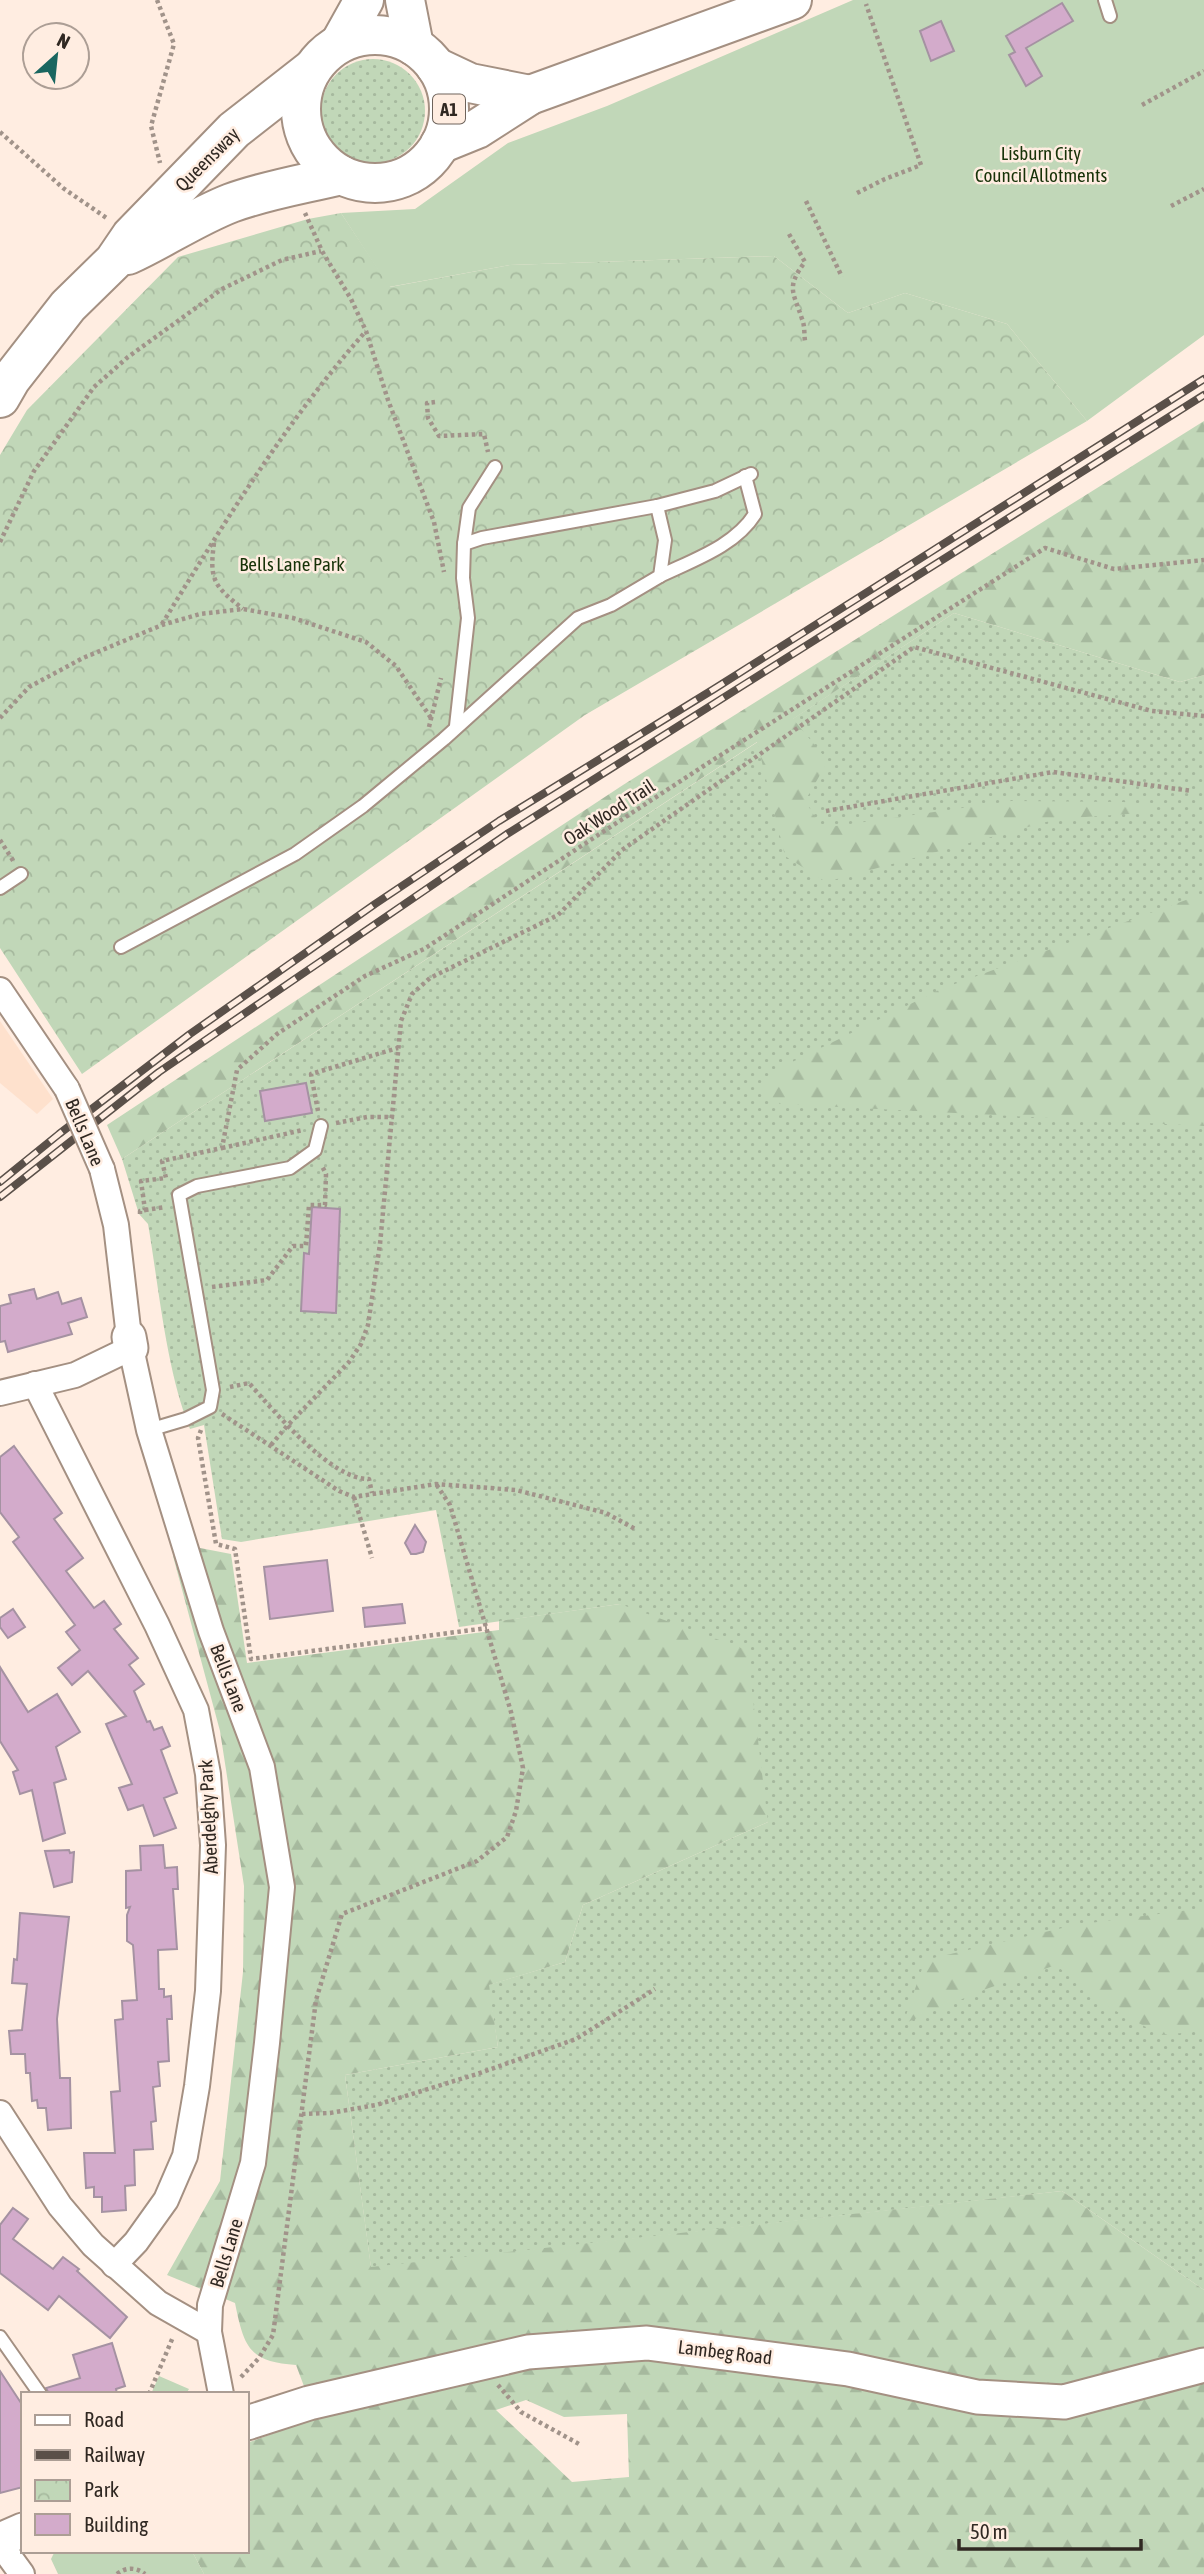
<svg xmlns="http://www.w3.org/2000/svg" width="1204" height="2574" viewBox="0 0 1204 2574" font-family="'Asap Condensed',sans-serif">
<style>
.built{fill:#fee1cd}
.grass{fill:url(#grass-dots)}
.forest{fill:url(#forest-firs);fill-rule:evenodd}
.park{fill:url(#park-crowns)}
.garden{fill:#c1d7b8}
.building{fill:#d3abcb;stroke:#a592a2;stroke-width:2}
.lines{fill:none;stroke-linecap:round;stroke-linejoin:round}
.lane-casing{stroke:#a49082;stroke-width:16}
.street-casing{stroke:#a49082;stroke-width:28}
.secondary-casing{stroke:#a49082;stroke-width:37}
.primary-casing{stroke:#a49082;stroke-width:42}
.highway-casing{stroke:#a49082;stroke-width:42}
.path{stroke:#a1938a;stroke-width:4.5;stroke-dasharray:3.5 3.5;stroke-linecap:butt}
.lane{stroke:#fff;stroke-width:12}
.street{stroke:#fff;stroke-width:24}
.secondary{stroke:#fff;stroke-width:33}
.primary{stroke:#fff;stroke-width:38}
.highway{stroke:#fff;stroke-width:38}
.rail-casing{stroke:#5a5049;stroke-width:8}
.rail{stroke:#ffede1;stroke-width:5;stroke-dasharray:16;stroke-linecap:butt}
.street-bridge-casing{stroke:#a49082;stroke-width:28;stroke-linecap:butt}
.street-bridge{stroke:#fff;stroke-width:24}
.labels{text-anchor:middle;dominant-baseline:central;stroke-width:5;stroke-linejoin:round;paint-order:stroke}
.shield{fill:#ffede1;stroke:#6e635b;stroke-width:2}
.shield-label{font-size:18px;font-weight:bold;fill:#302822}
.park-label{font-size:19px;fill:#173208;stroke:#ffede1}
.street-label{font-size:19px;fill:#302822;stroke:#ffede1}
</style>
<defs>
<pattern id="grass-dots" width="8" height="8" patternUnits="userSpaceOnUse" patternTransform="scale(1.75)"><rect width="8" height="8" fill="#c1d7b8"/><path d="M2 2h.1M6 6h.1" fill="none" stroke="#a6b99e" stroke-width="1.8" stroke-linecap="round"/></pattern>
<pattern id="forest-firs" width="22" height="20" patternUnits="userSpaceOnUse" patternTransform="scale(1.75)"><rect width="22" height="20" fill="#c1d7b8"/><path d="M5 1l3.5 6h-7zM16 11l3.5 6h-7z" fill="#a6b99e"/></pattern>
<pattern id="park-crowns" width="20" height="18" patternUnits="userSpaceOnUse" patternTransform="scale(1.75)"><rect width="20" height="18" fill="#c1d7b8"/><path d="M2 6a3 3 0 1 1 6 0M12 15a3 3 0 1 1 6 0" fill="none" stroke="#a6b99e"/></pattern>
</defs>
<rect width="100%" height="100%" fill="#ffede1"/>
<!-- built -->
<path class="built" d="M0,1021L53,1099L37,1114L0,1083Z"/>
<!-- grass -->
<g class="grass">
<circle cx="373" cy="111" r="52"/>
<path d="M954,613L1180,682L1204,675V2290L1062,2191L371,2268L345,2075L498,2047L488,1985L565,1962L583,1905L768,1822L620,1604L459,1627L436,1510L241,1542L222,1539L204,1425L190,1429C166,1369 159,1288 148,1224L139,1214L122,1159Z"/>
</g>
<!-- forest -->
<g class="forest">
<path d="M1204,421V675L1180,682L954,613L793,719L828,761L805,801L822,828L1011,801L1123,802L1153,805L1142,813L1057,819L826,882L785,856L757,742L122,1159L107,1125L623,785Z"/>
<path d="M1204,895V1126L781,1104L759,1089L782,1067L941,989L1197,896Z"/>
<path d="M200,1548L231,1554L247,1663L499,1630V1621L620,1604L747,1650L768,1822L583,1905L565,1962L489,1985L498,2047L345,2075L371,2267L1062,2191L1204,2290V2574H204L192,2551H247V2443L316,2418L296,2365C248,2362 244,2346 235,2303L167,2275L220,2181L243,1972L244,1886L220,1731L173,1556ZM526,2400L564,2417L627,2414L629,2477L572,2482L496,2410Z"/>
<path d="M1204,1908V2031L1161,2035L1101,2003L1056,1965L986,1989L903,2024L925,1960L1075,1925Z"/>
</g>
<!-- park -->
<path class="park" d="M341,213L390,287L510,265L774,256L848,313L905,293L1007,324L1087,421L585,715L82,1074L0,948V455L27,410L178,257L308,219Z"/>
<!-- garden -->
<g class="garden">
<path d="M853,0H1204V335L1087,421L1007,324L905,293L848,313L774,256L510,265L389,287L341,213L415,209L508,143L607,106Z"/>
<path d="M159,2376L189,2389L186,2394H151Z"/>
<path d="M55,2551H192L204,2574H58L51,2559Z"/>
</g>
<!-- building -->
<g class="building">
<path d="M1062,3L1073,21L1026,48L1042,76L1026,86L1009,55L1015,52L1006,36Z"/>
<path d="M941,21L954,51L931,61L920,31Z"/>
<path d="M306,1083L312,1113L265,1121L260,1091Z"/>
<path d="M312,1207L340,1209L336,1313L301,1311L304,1253L309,1254Z"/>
<path d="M34,1289L37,1299L58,1292L62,1304L81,1298L87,1317L68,1323L72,1334L8,1352L5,1341L0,1342V1306L11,1303L9,1295Z"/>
<path d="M14,1446L62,1513L54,1519L83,1558L66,1571L94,1608L104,1601L121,1624L114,1629L138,1658L129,1665L144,1684L134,1691L147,1722L150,1721L154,1730L162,1727L170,1746L161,1750L177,1793L164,1798L176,1828L154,1836L143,1805L128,1810L119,1788L132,1784L106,1724L126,1716L88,1671L72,1685L58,1668L80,1650L66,1632L75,1625L13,1542L19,1537L0,1512V1457Z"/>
<path d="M415,1525L426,1542L423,1552L416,1554H411L405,1543Z"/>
<path d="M327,1560L333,1611L270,1619L264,1567Z"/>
<path d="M402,1604L405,1623L365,1627L363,1608Z"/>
<path d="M13,1609L25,1627L8,1638L0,1627V1618Z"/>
<path d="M0,1667L28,1712L57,1694L80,1732L56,1747L66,1779L54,1783L65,1833L43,1841L32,1790L20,1794L13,1772L18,1770L0,1741Z"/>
<path d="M163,1845L165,1868L177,1867L178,1889H173L177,1949L158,1950L159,1989H164V1997L171,1996L172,2019H167L169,2061L158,2062L160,2086L153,2087L156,2121L151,2122L153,2149L134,2150L135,2185L125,2186L126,2210L102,2212V2197H94V2187L86,2188L84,2153H115L111,2092L120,2091L115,2020L123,2019L122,2001L137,2000L133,1945L127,1941V1915L130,1907L126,1908V1871L141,1870L140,1846Z"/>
<path d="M69,1850L70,1853L74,1852L72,1882L54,1887L45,1851Z"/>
<path d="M20,1913L69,1917L57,2019L60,2078H70L71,2128L48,2130L46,2108H38L37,2100L32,2101L30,2073H26L25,2054H11L9,2031L22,2030L27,1984L12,1983L14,1959L17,1960Z"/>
<path d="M13,2208L28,2219L13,2239L53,2269L63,2257L79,2269L77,2271L127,2317L110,2338L59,2296L48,2310L0,2273V2225Z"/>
<path d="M112,2343L125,2386L116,2389L117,2394H49L46,2388L80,2378L73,2355Z"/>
<path d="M0,2371L23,2406V2487L0,2493Z"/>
</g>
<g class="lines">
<defs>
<g id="lane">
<path d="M1105,0L1110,16"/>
<path d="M464,544L469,508L495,467"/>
<path d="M660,576C693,560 735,546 755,514L745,476"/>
<path d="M456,726L468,618L463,578L464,544L482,538L657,506L715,491L751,474"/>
<path d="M0,888L21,874"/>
<path d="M121,947L295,854L363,806L444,739L578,618L611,605L660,576L665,540L657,506"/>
<path d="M149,1430L186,1419L210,1407L213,1390L179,1195L197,1186L290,1168L315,1150L321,1126"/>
<path d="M0,2337L40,2394"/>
</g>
<g id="street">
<path d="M0,990L67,1089"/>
<path d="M102,1169L116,1225L129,1337"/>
<path d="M35,1384L157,1625L196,1710L208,1774L213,1845L208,1991L197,2086L185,2156L166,2200L136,2242L114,2265"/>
<path d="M0,1393L75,1375L131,1348L149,1430L211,1631L262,1767L282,1887L267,2043L253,2163L210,2305L209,2332L221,2394"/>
<path d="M0,2113L60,2206L93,2245L158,2303L209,2332"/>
<path d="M0,2544L22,2574"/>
</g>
<g id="secondary">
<path d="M129,1337L131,1348"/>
<path d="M247,2423L309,2403L528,2352L647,2343L848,2369L977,2397L1064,2402L1204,2365"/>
<path d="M0,2540L23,2530"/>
</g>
<g id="primary">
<path d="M436,67L470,83L530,95"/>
<path d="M440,144L477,129L530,95L792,0"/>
</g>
<g id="highway">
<path d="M405,0L414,46"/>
<circle cx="375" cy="109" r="74"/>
<path d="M340,43L364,0"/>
<path d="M128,255C163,239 195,217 231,203C266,190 304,184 341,175"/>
<path d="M0,398L11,379L68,306L114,261L131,236L234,130L312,69"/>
</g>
</defs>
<!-- lane casing -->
<use href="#lane" class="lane-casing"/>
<!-- street casing -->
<use href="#street" class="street-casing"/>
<!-- secondary casing -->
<use href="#secondary" class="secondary-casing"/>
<!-- primary casing -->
<use href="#primary" class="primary-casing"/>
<!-- highway casing -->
<use href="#highway" class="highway-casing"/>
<!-- path -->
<g class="path">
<path d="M157,0L174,44L151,126L160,163"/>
<path d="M1142,105L1204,71"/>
<path d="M0,132L63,188L108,219"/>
<path d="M857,193L885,179L921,165L866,4"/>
<path d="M806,201L842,277"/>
<path d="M1171,206L1204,189"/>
<path d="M305,213L322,251L351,299L366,331L388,400L434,522L444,572"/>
<path d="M789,234L805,262C785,288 794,293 802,319C805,326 804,334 805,341"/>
<path d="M435,402L427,403L428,418L439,436L484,434L488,452"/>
<path d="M0,542L34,471L94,387L128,357L222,289L282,260L321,251"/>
<path d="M214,543C209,580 214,586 243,609"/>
<path d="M162,624C224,523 287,420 366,331"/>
<path d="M0,718L29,687L83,658L162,625L200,614L243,609L293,618L366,642L396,666L431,718"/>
<path d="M429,727L441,678"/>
<path d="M826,811L1053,772L1192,791"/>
<path d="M0,840L14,862"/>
<path d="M318,1111L311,1074L398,1048"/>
<path d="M336,1123L367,1117H394"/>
<path d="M222,1148L303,1130"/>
<path d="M145,1210L165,1207"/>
<path d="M140,1214V1211L145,1210L141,1181L166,1178L162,1161L222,1148L237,1070L277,1034L365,976L424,949L702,767L1045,548L1114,569L1204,560"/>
<path d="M212,1287L267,1280L293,1246H306L309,1205H325L326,1174L322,1166"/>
<path d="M230,1387L249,1383C274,1411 331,1480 369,1479L372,1493"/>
<path d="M222,1414L339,1491L354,1497L436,1484L516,1490L606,1513L637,1530"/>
<path d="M201,1430L198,1438L216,1544L235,1549L251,1659L487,1628"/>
<path d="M271,1445L287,1426L349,1362L361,1344L368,1325L380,1244L401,1021L412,994L430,978L558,915L622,850L914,647L1152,711L1204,716"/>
<path d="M354,1497L372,1558"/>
<path d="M302,2114L330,2113L376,2105L477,2074L576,2039L655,1989"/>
<path d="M241,2377L259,2358L273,2335L316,2000L342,1914L477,1861L507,1837L516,1811L523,1768L511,1712L450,1505L436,1484"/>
<path d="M498,2385L521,2412L579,2444"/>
<path d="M149,2394L173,2337"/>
<path d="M117,2574C126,2567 136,2567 145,2574"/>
</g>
<!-- lane -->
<use href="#lane" class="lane"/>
<!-- street -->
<use href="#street" class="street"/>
<!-- secondary -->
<use href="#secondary" class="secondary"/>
<!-- primary -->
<use href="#primary" class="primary"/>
<!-- highway -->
<use href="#highway" class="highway"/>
<defs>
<g id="rail">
<path d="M0,1182L59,1134L190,1034L375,904L499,821L714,689L1204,379"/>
<path d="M0,1197L159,1072L507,834L1204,395"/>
</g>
</defs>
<!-- rail casing -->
<use href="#rail" class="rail-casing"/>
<!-- rail -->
<use href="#rail" class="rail"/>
<defs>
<path id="street-bridge" d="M67,1089L102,1169"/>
</defs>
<!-- street-bridge casing -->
<use href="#street-bridge" class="street-bridge-casing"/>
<!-- street-bridge -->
<use href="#street-bridge" class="street-bridge"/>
</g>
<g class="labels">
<!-- shield labels -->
<rect class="shield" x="433" y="94.5" width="32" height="29" rx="5"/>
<g class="shield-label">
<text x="449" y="109">A1</text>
</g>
<!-- park labels -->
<g class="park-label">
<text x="1041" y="153">Lisburn City<tspan x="1041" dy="22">Council Allotments</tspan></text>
<text x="292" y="564">Bells Lane Park</text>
</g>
<!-- street labels -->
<g class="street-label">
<text transform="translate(207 159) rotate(-45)">Queensway</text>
<text transform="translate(609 812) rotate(-33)">Oak Wood Trail</text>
<text transform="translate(85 1132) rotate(67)">Bells Lane</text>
<text transform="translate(229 1678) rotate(69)">Bells Lane</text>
<text transform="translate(208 1817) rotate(-93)">Aberdelghy Park</text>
<text transform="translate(226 2253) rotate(-73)">Bells Lane</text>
<text transform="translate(725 2352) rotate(7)">Lambeg Road</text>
</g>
</g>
<!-- legend -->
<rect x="21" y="2392" width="228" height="161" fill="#ffede1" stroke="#ac9e95" stroke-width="2"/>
<rect x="35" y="2415" width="35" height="10" fill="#ffffff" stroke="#ac9e95" stroke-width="2"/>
<text x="84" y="2427" font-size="21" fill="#302822">Road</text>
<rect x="35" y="2450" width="35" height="10" fill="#5a5049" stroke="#ac9e95" stroke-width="2"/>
<text x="84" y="2462" font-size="21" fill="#302822">Railway</text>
<rect x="35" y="2480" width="35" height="21" fill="url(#park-crowns)" stroke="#ac9e95" stroke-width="2"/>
<text x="84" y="2497" font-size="21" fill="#302822">Park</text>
<rect x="35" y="2514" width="35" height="21" fill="#d3abcb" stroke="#ac9e95" stroke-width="2"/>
<text x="84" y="2532" font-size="21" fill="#302822">Building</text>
<!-- north arrow -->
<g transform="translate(56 56) rotate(27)"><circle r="33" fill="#ffede1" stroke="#ac9e95" stroke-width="2"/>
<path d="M0-5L12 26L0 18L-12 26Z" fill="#196660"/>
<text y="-10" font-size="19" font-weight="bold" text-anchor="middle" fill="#302822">N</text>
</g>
<!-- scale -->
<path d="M959 2539v10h182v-10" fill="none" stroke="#302822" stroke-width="3.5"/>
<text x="970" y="2539" font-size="21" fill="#302822" stroke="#ffede1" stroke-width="5" paint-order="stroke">50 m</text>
</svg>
